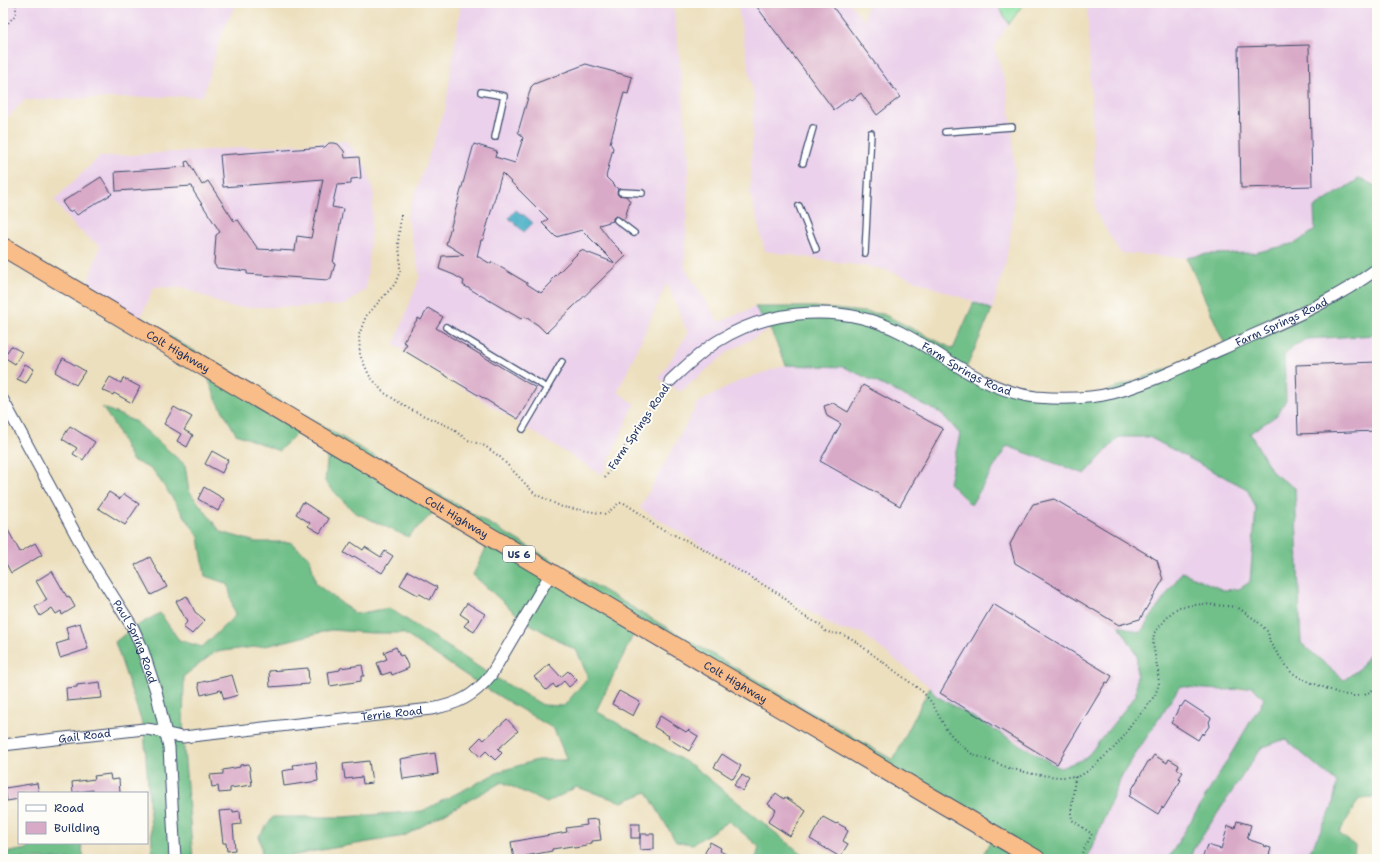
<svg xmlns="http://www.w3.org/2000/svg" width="1380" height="862" viewBox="0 0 1380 862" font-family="'Shantell Sans',sans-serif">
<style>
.built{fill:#ebd1eb}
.green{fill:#8ce1a3;stroke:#548880}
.forest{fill:#71bf89;stroke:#467774}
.water{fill:#47afc6;stroke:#316f92}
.building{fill:#d9aac7;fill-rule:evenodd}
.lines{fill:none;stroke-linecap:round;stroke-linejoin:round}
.service-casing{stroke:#3a496c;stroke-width:8}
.minor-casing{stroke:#3a496c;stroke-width:13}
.trunk-casing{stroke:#3a496c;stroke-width:20}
.path{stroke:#3a496c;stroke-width:2;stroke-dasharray:1 3;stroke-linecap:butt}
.service{stroke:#fff;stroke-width:5.5}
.minor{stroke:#fff;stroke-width:11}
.trunk{stroke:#f8bd89;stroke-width:18}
.labels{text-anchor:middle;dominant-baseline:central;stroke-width:4;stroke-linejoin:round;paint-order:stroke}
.shield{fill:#fdfcf7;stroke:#5f6c8c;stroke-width:1}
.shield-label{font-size:10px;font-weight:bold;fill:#1b2f5e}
.street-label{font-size:11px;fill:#1b2f5e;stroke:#fdfcf7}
</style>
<rect width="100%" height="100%" fill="#fdfcf7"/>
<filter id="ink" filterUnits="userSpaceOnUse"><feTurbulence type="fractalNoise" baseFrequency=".025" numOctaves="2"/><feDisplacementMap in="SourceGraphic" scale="8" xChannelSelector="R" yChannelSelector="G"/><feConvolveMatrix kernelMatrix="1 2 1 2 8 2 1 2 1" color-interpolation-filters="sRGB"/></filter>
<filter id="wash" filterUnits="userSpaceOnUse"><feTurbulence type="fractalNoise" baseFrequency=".012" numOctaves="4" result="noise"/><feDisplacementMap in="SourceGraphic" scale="16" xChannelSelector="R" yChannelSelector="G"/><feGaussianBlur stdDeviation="0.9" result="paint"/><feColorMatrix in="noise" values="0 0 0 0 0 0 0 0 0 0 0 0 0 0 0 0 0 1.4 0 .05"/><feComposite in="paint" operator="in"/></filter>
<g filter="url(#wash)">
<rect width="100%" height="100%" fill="#ecdfbd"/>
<!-- built -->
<g class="built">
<path d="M3,3H236L221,36L203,96L25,100L3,122Z"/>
<path d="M461,3H673L679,52L689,159L685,268L719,322L755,307L770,329L728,352L680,392L659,378L688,333L667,283L618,392L635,404L602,475L394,345L420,276L407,216L445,110Z"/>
<path d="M737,3H850L864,21L867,3H997L1009,24L994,47L1006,84L1012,127L1015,172L1013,217L1006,261L992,310L974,302L883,269L765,251L750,193L754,98Z"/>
<path d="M1087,3H1377V187L1360,178L1314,208L1315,230L1296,243L1254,253L1207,254L1187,258L1120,253L1096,212Z"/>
<path d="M346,141L366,165L374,194L366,289L345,305L302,307H230L185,288L154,287L140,319L88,281L100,246L76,228L54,200L99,157Z"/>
<path d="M1377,335V642L1359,669L1344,681L1301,643L1295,488L1273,473L1250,433L1276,416L1286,400L1284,355L1292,347L1307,339Z"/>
<path d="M786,365L844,367L941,413L960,434L949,483L971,505L1007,446L1085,474L1119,437H1149L1247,489L1256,508L1250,582L1239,589L1223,590L1182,572L1140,633L1120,626L1137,655L1136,695L1086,758L1060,768L935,695L930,687L860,632L840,630L640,508L698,403L739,381Z"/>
<path d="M1180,686L1200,689L1241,690L1252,686L1264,698L1168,859H1087L1122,775Z"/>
<path d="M1285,739L1337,783L1332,808L1306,859H1190L1193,850L1261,748Z"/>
</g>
<!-- green -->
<path class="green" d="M997,3H1024L1009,24Z"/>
<!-- forest -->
<g class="forest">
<path d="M1360,178L1377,187V335L1307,339L1292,347L1284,356L1286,400L1276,416L1250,433L1273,473L1295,488L1301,643L1344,680L1359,669L1377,642V793L1373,798L1359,799L1339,833L1355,846L1354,859H1306L1332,808L1337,783L1285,739L1261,748L1193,850L1190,859H1168L1264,699L1252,686C1230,693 1203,689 1180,686L1122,775L1087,859H980L995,835L638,625L596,711L693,766L808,859H756L759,847L729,821L693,844L676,842L647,792L622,802L576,787L547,803L502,782L404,836L310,852L278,859H263L259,836L273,817H344L422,811L501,771L537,760H567L554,729L482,686L403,633H372L331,630L270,645L215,652L184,676L183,737L193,859H153L144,729L115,642L133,628L160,613L179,640L202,647L235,616L228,584L205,576L199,537L153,470L132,460L115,426L102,407L136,422L185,465L189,491L221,532L256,542H290L310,558L316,584L356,614L389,608L491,675L543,705L564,706L588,677L577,651L523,620L473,575L491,538L439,507L408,537L354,512L325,482L329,441L304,426L279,451L236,434L216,399L204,367L140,319L893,760L930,687L935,695L1060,768L1086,758L1136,695L1137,655L1119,625L1140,633L1182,572L1223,590L1239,589L1250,582L1256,508L1247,489L1149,437H1119L1085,474L1007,446L971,505L949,483L960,434L941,413L844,367L786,365L770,329L755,307H815L883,314L953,349L974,302L992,310L965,371L1016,393L1091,397L1226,347L1187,258L1207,254L1254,253L1296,243L1315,230L1314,208Z"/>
<path d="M35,843H81L84,859H3V853L27,849Z"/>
</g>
<!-- water -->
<path class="water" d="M516,210L522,215H524L533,223L524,232L509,218Z"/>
<g id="blocks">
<!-- building -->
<g class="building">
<path d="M754,3H830L900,97L877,115L861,93L852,100L850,98L834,110Z"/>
<path d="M1309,45L1312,186L1241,188L1238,47Z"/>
<path d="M586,64L632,77L628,94L624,93L610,143L613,148L606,177L618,189L617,192L618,195L626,196L630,201L625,218L622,219L616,216L613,218V221L599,225L611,241L626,256L546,333L538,325L524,316L521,319L463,285L464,281L454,275L439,269L442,256L464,255L446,244L474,144L497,151L495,157L515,163L523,138L518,132L531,87L534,84ZM502,173L548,219L542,223L556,237L582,230L615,263L581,250L551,280L552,282L541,293L527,284V283L492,262L491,264L477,256L481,240H483Z"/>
<path d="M329,143H334L338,144L344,151L345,158L359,157L361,178L351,179V184L337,185L332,207L343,209L333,263L335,264L331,278L328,280L247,274V271L217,268L214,264L216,235L220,232L194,192L192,186L116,191L115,172L186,167L185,162L188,161L202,185L208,181L234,221L238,220L258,249L295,251L297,236L311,238L323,179L223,187L220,155L325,147Z"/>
<path d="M101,177L112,194L77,215L73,210L69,212L62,202Z"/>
<path d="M428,308L443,317L436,328L536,388L518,419L403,350L407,344L403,342L418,318L421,320Z"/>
<path d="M11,346L22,352L15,364L4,357Z"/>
<path d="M63,358L85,371L76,385L55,372Z"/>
<path d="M1377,362V431L1298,434L1296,365Z"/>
<path d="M25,364L34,369L26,383L17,379Z"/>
<path d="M110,377L121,383L123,378L140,387L132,403L114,393L113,395L102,390Z"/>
<path d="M863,385L943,429L900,506L820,461L841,424L827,416L824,406L833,403L848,412Z"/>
<path d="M174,407L192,417L184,430L193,435L187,447L177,441L181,434L164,424Z"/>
<path d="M70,426L95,442L83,460L73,454L77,448L62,439Z"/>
<path d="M212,451L228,460L222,473L205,464Z"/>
<path d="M204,487L224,499L218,511L198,499Z"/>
<path d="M109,492L120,499L124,494L139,504L125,525L98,508Z"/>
<path d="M1054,499L1157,560L1163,580L1140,619L1119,625L1015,563L1010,544L1033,504Z"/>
<path d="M303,502L329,519L320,533L308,526L310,523L296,514Z"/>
<path d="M3,521L20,552L35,543L42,555L11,573L3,558Z"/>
<path d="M351,542L363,550L365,547L381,557L385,551L393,556L382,573L354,556L353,558L344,553Z"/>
<path d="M150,557L159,574H160L167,587L151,595L135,565Z"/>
<path d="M52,571L67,597L69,596L75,607L62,615L61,611L56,614L52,608L40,616L35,607L47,600L36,581Z"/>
<path d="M408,571L437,587L430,600L420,594L418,595L400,585Z"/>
<path d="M187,596L195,612L205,620L192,634L183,627L187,622L176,601Z"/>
<path d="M467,603L485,614L474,632L464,626L469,620L460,614Z"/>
<path d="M993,604L1112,676L1108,683L1106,682L1057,764L940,693Z"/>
<path d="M80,623L88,649L60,658L56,644L69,640L66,627Z"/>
<path d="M396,647L400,656L403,655L409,668L392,675L391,672L382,675L377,663L387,659L384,652Z"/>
<path d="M549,664L561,677L568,671L577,680L569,687L564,681L556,688L553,684L546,690L534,677Z"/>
<path d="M362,665L364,676H361V681L330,686L328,672L340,670V668Z"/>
<path d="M308,668L309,684L270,687L269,671Z"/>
<path d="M232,675L238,695L224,699L221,690L201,695L198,683Z"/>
<path d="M100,682L102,698L67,701L66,688L77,687V685Z"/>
<path d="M619,691L640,702L633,716L612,704Z"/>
<path d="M1185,701L1211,718L1209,722L1210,725L1203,735L1202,733L1198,740L1171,723L1180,706L1181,707Z"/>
<path d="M660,716L686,732L688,730L698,736L689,751L668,738L669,736L654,727Z"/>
<path d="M507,719L518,731L498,749L502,753L495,760L486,751L480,757L471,747L481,737L484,740Z"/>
<path d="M435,753L438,774L403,779L400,759Z"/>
<path d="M722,754L741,766L733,779L714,767Z"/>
<path d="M1154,755L1167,763L1169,759L1179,765L1177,769L1183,772L1179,778L1181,780L1163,809L1162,807L1158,814L1129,796L1132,791H1131L1149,760L1150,761Z"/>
<path d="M369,761L372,783L363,784L362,777L345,779L343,764Z"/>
<path d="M316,762L318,781L284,786L282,771L294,769L293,765Z"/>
<path d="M249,764L252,785L230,788V792L219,793L218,786L212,787L210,775L223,774V770L240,767V765Z"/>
<path d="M110,774L111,780L119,779L120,793H93V790L73,793L72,782L95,779L94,776Z"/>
<path d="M742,775L750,780L743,791L734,785Z"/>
<path d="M37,783L39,793H19V799L7,801L5,788Z"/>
<path d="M776,793L784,799L785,797L806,811L790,836L768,822L776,810L768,804Z"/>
<path d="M233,810V812L240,811L241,824L233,825L235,850L227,851L226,843H223L219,811Z"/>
<path d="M823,817L836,824L837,823L846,828L845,829L848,831L843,841L848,844L840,857L810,839Z"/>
<path d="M598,819L601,840L592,841V843L586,844L587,846L574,848L572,846L552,849V851L526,856L527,859H514L511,842L567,832L566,828L587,825L586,820Z"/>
<path d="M1237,821L1251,825L1247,839L1265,845L1264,846L1271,848L1268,859H1202L1207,845L1221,849L1228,826L1235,828Z"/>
<rect x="631" y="824" width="9" height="14"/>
<path d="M640,834H654V849L640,850Z"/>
<path d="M710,842L721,848L720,851L735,859H713L704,855Z"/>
</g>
</g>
</g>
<g filter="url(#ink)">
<use href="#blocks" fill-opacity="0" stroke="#3a496c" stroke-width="1"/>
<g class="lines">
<defs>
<g id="service">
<path d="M481,92L504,96L495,137"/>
<path d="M945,132L1012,127"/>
<path d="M803,163L813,128"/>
<path d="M621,192L642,193"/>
<path d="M799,206L816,249"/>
<path d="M617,220L634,233"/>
<path d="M865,253L871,133"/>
<path d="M446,327L547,388L562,362"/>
<path d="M523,429L547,388"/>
</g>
<g id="minor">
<path id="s1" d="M670,381C685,367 700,352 718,341C771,308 843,303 900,332C945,355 984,391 1036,397C1061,399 1089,399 1113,393C1151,383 1186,365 1222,349C1275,325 1330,304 1377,269"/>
<path id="s2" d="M3,400L87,555L133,628L142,648L156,691L169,747L175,859"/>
<path id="s3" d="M3,745L144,729C158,729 169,736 183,737L431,709C458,704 473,697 491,675L551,573"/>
</g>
<g id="trunk">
<path id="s4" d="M3,247L551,573L1036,859"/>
</g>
</defs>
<!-- service casing -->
<use href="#service" class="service-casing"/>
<!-- minor casing -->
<use href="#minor" class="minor-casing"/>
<!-- trunk casing -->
<use href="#trunk" class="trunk-casing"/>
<!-- path -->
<g class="path">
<path d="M3,29L16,14V3"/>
<path d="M401,215L398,243L400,255V271L395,284L366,316L359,335L360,355L369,375L383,392L411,410L452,428L459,434L468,440L485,446L500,457L535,494L562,507L606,514L619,503H624L641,514L655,526L702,548L726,563L779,594L788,601L797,612L820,625L825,631L831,633L841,634L852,639L923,692L932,703L946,729L958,743L972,754L1009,768L1033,774L1058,777H1078L1088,771L1113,749L1125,735L1131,724L1146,708L1155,695L1159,684L1158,672L1153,644L1154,633L1171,613L1179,607L1203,604L1237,607L1257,621L1268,632L1270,643L1291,672L1302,679L1341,694L1353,696L1365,695L1377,687"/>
<path d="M605,478L652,404L663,390"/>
<path d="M1075,777L1071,813L1072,820L1092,834L1081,855L1082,859"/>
</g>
<!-- service -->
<use href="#service" class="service"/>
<!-- minor -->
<use href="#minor" class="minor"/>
<!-- trunk -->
<use href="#trunk" class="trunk"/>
</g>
</g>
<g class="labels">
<!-- shield labels -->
<rect class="shield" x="503" y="546" width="32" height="16" rx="3"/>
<g class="shield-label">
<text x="519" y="554">US 6</text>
</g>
<!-- street labels -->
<g class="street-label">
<text stroke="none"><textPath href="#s1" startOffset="665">Farm Springs Road</textPath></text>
<text stroke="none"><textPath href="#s4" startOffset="204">Colt Highway</textPath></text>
<text stroke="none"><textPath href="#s1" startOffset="329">Farm Springs Road</textPath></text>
<text transform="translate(639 427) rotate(-56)">Farm Springs Road</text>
<text stroke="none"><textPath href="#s4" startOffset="528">Colt Highway</textPath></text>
<text stroke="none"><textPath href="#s2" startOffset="276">Paul Spring Road</textPath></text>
<text stroke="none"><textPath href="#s4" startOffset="852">Colt Highway</textPath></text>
<text stroke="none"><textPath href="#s3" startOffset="392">Terrie Road</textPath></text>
<text stroke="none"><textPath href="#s3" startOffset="82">Gail Road</textPath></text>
</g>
</g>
<!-- margin -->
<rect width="1380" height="862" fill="none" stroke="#fdfcf7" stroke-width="16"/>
<!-- legend -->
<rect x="18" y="792" width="130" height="52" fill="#fdfcf7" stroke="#a3aaba"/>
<rect x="26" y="805" width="20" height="6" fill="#ffffff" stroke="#a3aaba"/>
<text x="54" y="812" font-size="12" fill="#1b2f5e">Road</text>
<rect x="26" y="822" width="20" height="12" fill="#d9aac7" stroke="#a3aaba"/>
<text x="54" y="832" font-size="12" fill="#1b2f5e">Building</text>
</svg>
